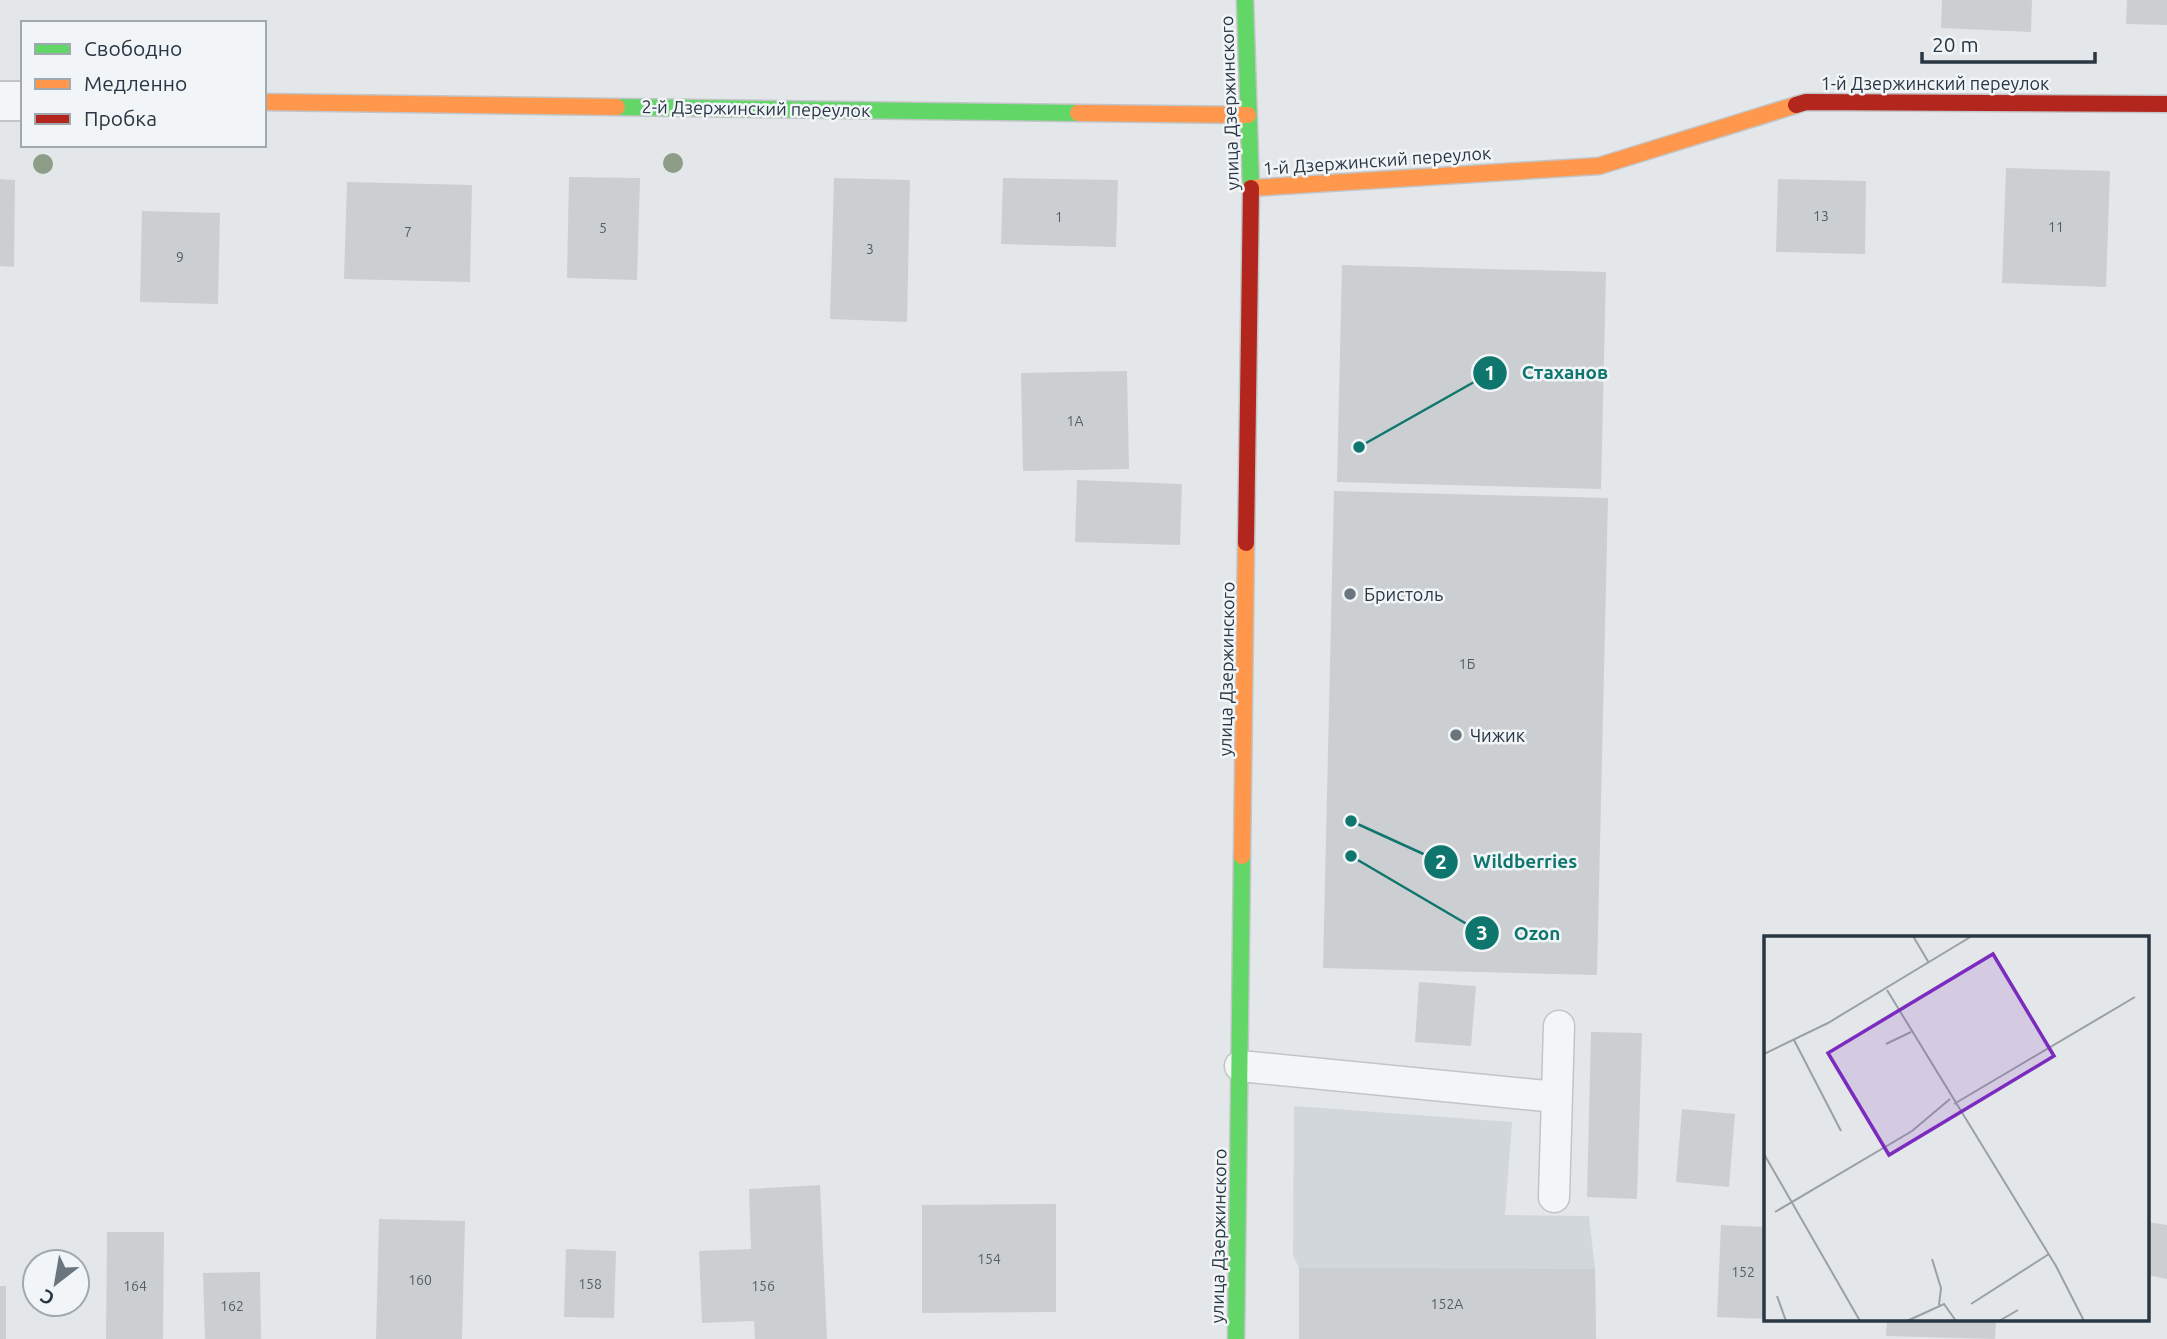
<svg xmlns="http://www.w3.org/2000/svg" width="2167" height="1339" viewBox="0 0 2167 1339" font-family="Ubuntu,sans-serif">
<style>
.built{fill:#d2d7dc}
.building{fill:#cccfd1}
.lines{fill:none;stroke-linecap:round;stroke-linejoin:round}
.lane-casing{stroke:#c2c5c7;stroke-width:33}
.street-casing{stroke:#c2c5c7;stroke-width:42}
.fast-casing{stroke:#c2c5c7;stroke-width:19}
.slow-casing{stroke:#c2c5c7;stroke-width:19}
.jam-casing{stroke:#c2c5c7;stroke-width:19}
.lane{stroke:#f3f5f6;stroke-width:30}
.street{stroke:#f3f5f6;stroke-width:38}
.fast{stroke:#63d668;stroke-width:16}
.slow{stroke:#ff974d;stroke-width:16}
.jam{stroke:#b3261e;stroke-width:16}
.tree{fill:#8d9d87}
.poi-dot{fill:#6a757d;stroke:#f1f5f8;stroke-width:2.5}
.labels{text-anchor:middle;dominant-baseline:central;stroke-width:5;stroke-linejoin:round;paint-order:stroke}
.number-label{font-size:14px;fill:#525e67}
.street-label{font-size:18px;fill:#293743;stroke:#f1f5f8}
.poi-label{font-size:18px;fill:#293743;stroke:#f1f5f8;text-anchor:start}
.inset-road{fill:none;stroke:#99a1a7;stroke-width:2}
.view{fill:#7b2cbf;fill-opacity:0.15;stroke:#7b2cbf;stroke-width:3.5}
.inset-edge{fill:none;stroke:#293743;stroke-width:3.5}
.leader{fill:none;stroke:#0f766e;stroke-width:2.5}
.callout-dot{fill:#0f766e;stroke:#f1f5f8;stroke-width:2.5}
.mark-label{font-size:21px;text-anchor:middle;font-weight:bold;fill:#fff}
.callout-label{font-size:19px;text-anchor:middle;font-weight:bold;fill:#0f766e;stroke:#f1f5f8;stroke-width:5;stroke-linejoin:round;paint-order:stroke}
</style>
<rect width="100%" height="100%" fill="#e4e7e9"/>
<!-- built -->
<path class="built" d="M1294,1106L1512,1122L1505,1215L1589,1216L1595,1269L1596,1339H1299V1268L1293,1255Z"/>
<!-- building -->
<g class="building">
<path d="M1942,0H2032L2031,32L1941,28Z"/>
<path d="M2127,0H2167V25L2126,24Z"/>
<path d="M2006,168L2110,171L2106,287L2002,283Z"/>
<path d="M569,177L640,178L637,280L567,278Z"/>
<path d="M834,178L910,180L907,322L830,319Z"/>
<path d="M1003,178L1118,180L1116,247L1001,244Z"/>
<path d="M0,179L15,180L14,267L0,266Z"/>
<path d="M1778,179L1866,181L1865,254L1776,252Z"/>
<path d="M347,182L472,185L470,282L344,279Z"/>
<path d="M142,211L220,213L218,304L140,302Z"/>
<path d="M1342,265L1606,272L1601,489L1337,482Z"/>
<path d="M1127,371L1129,469L1023,471L1021,373Z"/>
<path d="M1077,480L1182,484L1180,545L1075,542Z"/>
<path d="M1334,491L1608,498L1597,975L1323,968Z"/>
<path d="M1419,982L1476,986L1471,1046L1415,1042Z"/>
<path d="M1591,1032L1642,1033L1637,1199L1587,1197Z"/>
<path d="M1682,1109L1735,1114L1729,1187L1676,1182Z"/>
<path d="M820,1185L827,1339H755L754,1321L702,1323L699,1251L751,1249L749,1189Z"/>
<path d="M1056,1204V1312L922,1313V1205Z"/>
<path d="M379,1219L465,1221L462,1339H376Z"/>
<path d="M2148,1222L2167,1225V1279L2148,1275Z"/>
<path d="M1721,1225L1766,1227V1319L1717,1317Z"/>
<path d="M107,1232H164L163,1339H106Z"/>
<path d="M566,1249L616,1251L614,1318L564,1317Z"/>
<path d="M1299,1268L1595,1269L1596,1339H1299Z"/>
<path d="M260,1272L261,1339H205L203,1273Z"/>
<rect x="0" y="1286" width="6" height="53"/>
<path d="M1887,1320H1996L1995,1339L1886,1336Z"/>
</g>
<g class="lines">
<defs>
<g id="lane">
<path d="M1240,1066L1556,1097"/>
<path d="M1554,1197L1559,1026"/>
</g>
<path id="street" d="M0,101H23"/>
<g id="fast">
<path d="M1245,0L1251,188"/>
<path d="M617,107L1078,113"/>
<path d="M1236,1339L1242,856"/>
</g>
<g id="slow">
<path d="M264,102L617,107"/>
<path d="M1078,113L1248,115"/>
<path d="M1251,188L1599,166L1796,105"/>
<path d="M1242,856L1246,543"/>
</g>
<g id="jam">
<path d="M1796,105L1806,102L2167,104"/>
<path d="M1246,543L1251,188"/>
</g>
</defs>
<!-- lane casing -->
<use href="#lane" class="lane-casing"/>
<!-- street casing -->
<use href="#street" class="street-casing"/>
<!-- fast casing -->
<use href="#fast" class="fast-casing"/>
<!-- slow casing -->
<use href="#slow" class="slow-casing"/>
<!-- jam casing -->
<use href="#jam" class="jam-casing"/>
<!-- lane -->
<use href="#lane" class="lane"/>
<!-- street -->
<use href="#street" class="street"/>
<!-- fast -->
<use href="#fast" class="fast"/>
<!-- slow -->
<use href="#slow" class="slow"/>
<!-- jam -->
<use href="#jam" class="jam"/>
</g>
<!-- trees -->
<g class="tree">
<circle cx="673" cy="163" r="10"/>
<circle cx="43" cy="164" r="10"/>
</g>
<!-- markers -->
<g class="poi-dot">
<circle cx="1350" cy="594" r="7"/>
<circle cx="1456" cy="735" r="7"/>
</g>
<g class="labels">
<!-- number labels -->
<g class="number-label">
<text x="1821" y="216">13</text>
<text x="1059" y="217">1</text>
<text x="2056" y="227">11</text>
<text x="603" y="228">5</text>
<text x="408" y="232">7</text>
<text x="870" y="249">3</text>
<text x="180" y="257">9</text>
<text x="1075" y="421">1А</text>
<text x="1467" y="664">1Б</text>
<text x="989" y="1259">154</text>
<text x="1743" y="1272">152</text>
<text x="420" y="1280">160</text>
<text x="590" y="1284">158</text>
<text x="135" y="1286">164</text>
<text x="763" y="1286">156</text>
<text x="1447" y="1304">152А</text>
<text x="232" y="1306">162</text>
</g>
<!-- street labels -->
<g class="street-label">
<text x="1935" y="83">1-й Дзержинский переулок</text>
<text transform="translate(1229 103) rotate(-92)">улица Дзержинского</text>
<text transform="translate(756 108) rotate(1)">2-й Дзержинский переулок</text>
<text transform="translate(1377 160) rotate(-4)">1-й Дзержинский переулок</text>
<text transform="translate(1226 669) rotate(-89)">улица Дзержинского</text>
<text transform="translate(1218 1236) rotate(-89)">улица Дзержинского</text>
</g>
<!-- poi labels -->
<g class="poi-label">
<text x="1364" y="594">Бристоль</text>
<text x="1470" y="735">Чижик</text>
</g>
</g>
<!-- overview -->
<g transform="translate(1764 936)">
<rect width="385" height="385" fill="#e4e7e9"/>
<path class="inset-road" d="M149,0L165,27M123,54L292,330L320,385M30,104L77,195M122,108L147,96M0,118L64,87L208,0M190,168L371,61M0,218L96,385M11,276L148,195L186,163M168,323L177,352L175,369M13,360L22,385M207,368L285,318M143,385L180,368L192,385M235,385L254,374"/>
<path class="view" d="M229,18L290,120L125,219L64,117Z"/>
<rect width="385" height="385" class="inset-edge"/>
</g>
<!-- callouts -->
<path class="leader" d="M1359 447L1490 373M1351 821L1441 862M1351 856L1482 933"/>
<g class="callout-dot">
<circle cx="1359" cy="447" r="7"/>
<circle cx="1351" cy="821" r="7"/>
<circle cx="1351" cy="856" r="7"/>
<circle cx="1490" cy="373" r="18"/>
<circle cx="1441" cy="862" r="18"/>
<circle cx="1482" cy="933" r="18"/>
</g>
<g class="mark-label">
<text x="1490" y="380">1</text>
<text x="1441" y="869">2</text>
<text x="1482" y="940">3</text>
</g>
<g class="callout-label">
<text x="1565" y="379">Стаханов</text>
<text x="1525" y="868">Wildberries</text>
<text x="1537" y="940">Ozon</text>
</g>
<!-- legend -->
<rect x="21" y="21" width="245" height="126" fill="#f1f5f8" stroke="#a1a9b0" stroke-width="2"/>
<rect x="35" y="44" width="35" height="10" fill="#63d668" stroke="#a1a9b0" stroke-width="2"/>
<text x="84" y="56" font-size="21" fill="#293743">Свободно</text>
<rect x="35" y="79" width="35" height="10" fill="#ff974d" stroke="#a1a9b0" stroke-width="2"/>
<text x="84" y="91" font-size="21" fill="#293743">Медленно</text>
<rect x="35" y="114" width="35" height="10" fill="#b3261e" stroke="#a1a9b0" stroke-width="2"/>
<text x="84" y="126" font-size="21" fill="#293743">Пробка</text>
<!-- north arrow -->
<g transform="translate(56 1283) rotate(211)"><circle r="33" fill="#f1f5f8" stroke="#a1a9b0" stroke-width="2"/>
<path d="M0-5L12 26L0 18L-12 26Z" fill="#6a757d"/>
<text y="-10" font-size="19" font-weight="bold" text-anchor="middle" fill="#293743">С</text>
</g>
<!-- scale -->
<path d="M1922 52v10h173v-10" fill="none" stroke="#293743" stroke-width="3.5"/>
<text x="1932" y="52" font-size="21" fill="#293743" stroke="#f1f5f8" stroke-width="5" paint-order="stroke">20 m</text>
</svg>
